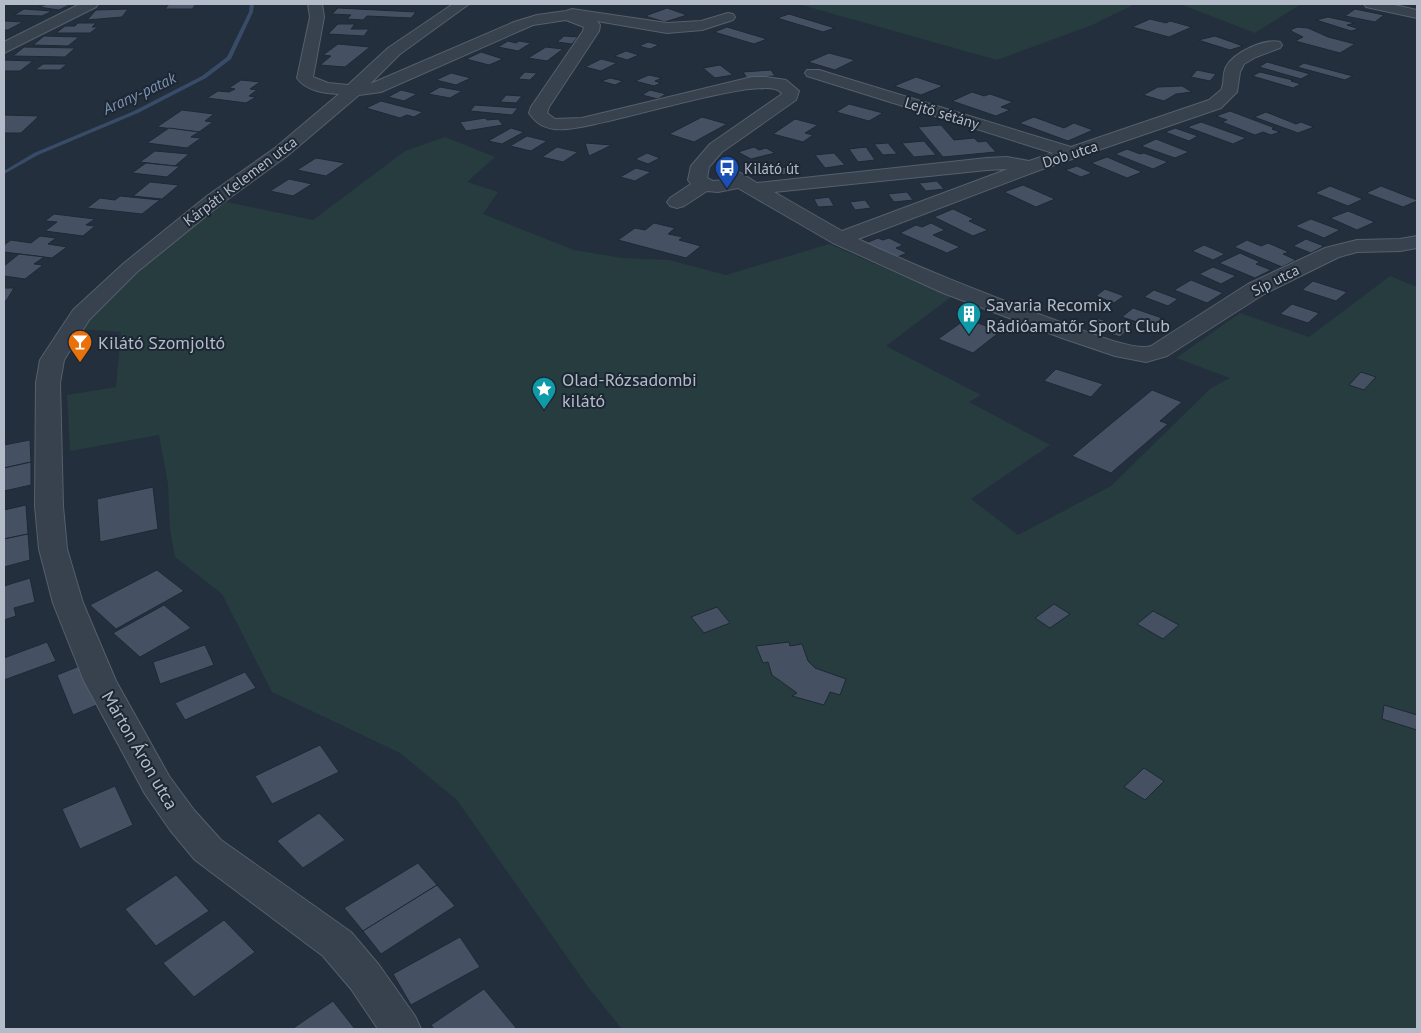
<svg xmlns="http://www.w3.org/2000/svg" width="1421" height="1033" viewBox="0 0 1421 1033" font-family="'PT Sans',sans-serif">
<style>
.green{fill:#263c3f}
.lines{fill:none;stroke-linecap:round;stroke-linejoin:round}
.stream{fill:#394c67;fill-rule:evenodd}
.building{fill:#455162;stroke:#1f2835}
.minor-casing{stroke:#565f6c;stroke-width:2}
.minor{fill:#38414e;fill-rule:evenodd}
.labels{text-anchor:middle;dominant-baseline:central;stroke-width:4;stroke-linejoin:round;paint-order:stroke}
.far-street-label{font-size:15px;fill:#b4bcc9;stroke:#1d2633}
.far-poi-label{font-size:15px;fill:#b4bcc9;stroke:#1d2633;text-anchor:start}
.far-water-label{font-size:16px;font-style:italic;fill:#7c92b1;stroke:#1d2633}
.poi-label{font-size:18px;fill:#b4bcc9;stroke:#1d2633;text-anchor:start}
.street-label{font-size:18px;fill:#b4bcc9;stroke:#1d2633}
</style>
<rect width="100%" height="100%" fill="#242f3e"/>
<!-- green -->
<g class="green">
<path d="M798,4H1135L1092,25L997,60Z"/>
<path d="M1180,4H1301L1255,33Z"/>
<path d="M445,137L495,157L467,182L498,192L483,214L574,250L622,258L669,260L726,275L829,244L951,297L886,346L981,395L969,402L1050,445L971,499L1018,535L1111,486L1211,388L1230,378L1176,358L1240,313L1309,337L1390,276L1417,287V1029H622L588,987L457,800L400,753L272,692L222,594L175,557L170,530L168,484L159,435L70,451L67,395L116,387L121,332L80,329L135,271L222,201L313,220L405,151Z"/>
</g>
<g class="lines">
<!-- stream -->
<path class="stream" d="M250,4H254L253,12L231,59L206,78L138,113L38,155L4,174V171L34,153L134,111L202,76L227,57L249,12Z"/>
</g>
<!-- building -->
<g class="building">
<path d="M47,4H71L59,10L39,7Z"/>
<path d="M169,4H196L192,9H165Z"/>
<path d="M338,8L416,12L411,18L367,16L363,20L347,19L351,15L332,14Z"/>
<path d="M667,8L687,15L665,22L645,16Z"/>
<path d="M24,9L52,11L42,16L14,15Z"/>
<path d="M128,9L122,17L87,20L96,10Z"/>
<path d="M1355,9L1384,15L1375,22L1345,16Z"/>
<path d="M789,14L835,28L823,32L777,18Z"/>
<path d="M1328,17L1355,23L1347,25L1359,29L1351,31L1316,20Z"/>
<path d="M1150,19L1166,23L1170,21L1192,27L1169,37L1132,27Z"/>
<path d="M4,22L5,21L23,22L8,30H4Z"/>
<path d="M78,23H96L92,27H98L90,33H56L65,26H75Z"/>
<path d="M338,24H355L351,29H369L364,36L328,34Z"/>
<path d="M727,27L767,39L754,44L714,32Z"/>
<path d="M1298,27L1308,28L1328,37L1355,44L1340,53L1295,41L1303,37L1291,31L1292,29Z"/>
<path d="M44,36L79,37L68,46L33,45Z"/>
<path d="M564,36L578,37L572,44L557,42Z"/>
<path d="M1215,36L1243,46L1230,50L1198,40Z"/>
<path d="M508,41L516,43L519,41L531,43L518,51L498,47Z"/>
<path d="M648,42L659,45L650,49L639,46Z"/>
<path d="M338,44L370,47L345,67L320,65L331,56L323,55Z"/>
<path d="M24,47L75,48L65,57L13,56Z"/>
<path d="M546,47L563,49L547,61L528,58Z"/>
<path d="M626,51L639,55L627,60L614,56Z"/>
<path d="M481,52L503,59L489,65L466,59Z"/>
<path d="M829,53L855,60L835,70L808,62Z"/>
<path d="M601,59L617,63L601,71L585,67Z"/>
<path d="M4,60L33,61L20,71H4Z"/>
<path d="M1267,62L1310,74L1301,79L1259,67Z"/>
<path d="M1304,63L1353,76L1345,80L1297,67Z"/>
<path d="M43,64H67L60,70H35Z"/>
<path d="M720,65L733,75L715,78L703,68Z"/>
<path d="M771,70L775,76L747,78L743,72Z"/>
<path d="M1197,70L1216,74L1210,81L1191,77Z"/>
<path d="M525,72L537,73L530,80L518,79Z"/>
<path d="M1260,72L1293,80L1291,81L1301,84L1293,88L1252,76Z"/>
<path d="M451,73L471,78L456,85L436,80Z"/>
<path d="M649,75L662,78L655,81L661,83L654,86L635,81Z"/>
<path d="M916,77L943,86L921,95L894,86Z"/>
<path d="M610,78L623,81L615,85L601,81Z"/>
<path d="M241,80L260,82L250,89L257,90L249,96L256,97L246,103L207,98L218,91L229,92L235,89L229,88Z"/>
<path d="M1182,86L1192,92L1176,94L1164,101L1143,95L1158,87Z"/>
<path d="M440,87L462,91L450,98L428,94Z"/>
<path d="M401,90L417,94L404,101L388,97Z"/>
<path d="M650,90L666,94L658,99L642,95Z"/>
<path d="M972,92L984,96L990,94L1013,102L1001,107L1010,110L996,116L952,101Z"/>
<path d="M506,95L522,96L516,103L500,102Z"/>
<path d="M381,101L423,112L414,117L407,115L400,118L366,108Z"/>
<path d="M849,104L883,113L869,121L836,112Z"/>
<path d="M475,105L518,108L512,115L470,111Z"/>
<path d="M182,110L214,114L205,121L213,122L199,132L157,127Z"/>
<path d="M1230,111L1275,128L1272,129L1280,132L1271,135L1263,132L1255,135L1222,122L1227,120L1216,116Z"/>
<path d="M1266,112L1296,124L1301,122L1314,127L1298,133L1254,117Z"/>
<path d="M4,115L39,116L21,133H4Z"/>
<path d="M702,117L727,124L694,142L669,134Z"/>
<path d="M1034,117L1064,128L1074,123L1093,130L1068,141L1019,123Z"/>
<path d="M485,118L487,120L498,119L503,125L466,131L460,122Z"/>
<path d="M795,119L818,125L805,133L813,135L803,142L773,134Z"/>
<path d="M1201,122L1246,138L1233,144L1187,127Z"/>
<path d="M941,125L954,140L974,138L978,142L986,141L996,152L943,157L918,127Z"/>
<path d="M169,128L199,132L191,137L201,138L187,148L147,143Z"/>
<path d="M511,128L524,132L502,144L488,141Z"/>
<path d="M1175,128L1198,136L1189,141L1165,132Z"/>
<path d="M527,136L547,141L531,151L510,146Z"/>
<path d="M1156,139L1189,152L1175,158L1141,146Z"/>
<path d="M924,141L936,155L914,157L902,143Z"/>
<path d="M585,143L612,145L589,156Z"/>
<path d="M888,143L897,154L883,155L874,144Z"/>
<path d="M557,147L578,152L563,162L542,157Z"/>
<path d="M754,147L759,150L766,148L775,153L751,159L738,152Z"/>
<path d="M866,147L875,160L858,162L849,149Z"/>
<path d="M1127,149L1140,154L1144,153L1168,162L1153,169L1115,154Z"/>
<path d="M155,151L189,154L175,166L140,162Z"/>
<path d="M647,153L660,158L648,164L635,159Z"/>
<path d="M834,153L845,165L825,168L815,155Z"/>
<path d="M1107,157L1142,172L1127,178L1091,163Z"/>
<path d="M316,158L345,163L326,176L297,170Z"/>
<path d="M146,163L175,166H180L167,177L132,173Z"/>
<path d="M1077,166L1092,173L1081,177L1065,170Z"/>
<path d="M790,167L794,173L780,175L776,168Z"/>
<path d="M636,168L651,172L635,181L620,177Z"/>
<path d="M289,179L312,184L293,196L270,191Z"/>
<path d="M937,181L944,189L926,191L919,183Z"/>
<path d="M150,182L179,185L162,199L133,196Z"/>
<path d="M1023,185L1055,199L1036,207L1004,192Z"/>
<path d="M1330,186L1363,199L1348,206L1315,193Z"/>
<path d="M1381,186L1417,200V201L1403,207L1366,193Z"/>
<path d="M907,192L913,200L894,202L888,194Z"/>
<path d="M120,196L160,200L142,214L87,208L100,198L115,200Z"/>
<path d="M829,197L834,206L818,207L814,199Z"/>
<path d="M865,200L871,208L855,210L850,202Z"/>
<path d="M953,209L974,219L969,221L988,230L973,236L934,217Z"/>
<path d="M1348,211L1375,222L1357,230L1330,218Z"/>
<path d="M54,214L95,219L86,225L95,226L83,236L45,231L57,222L45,221Z"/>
<path d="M1311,219L1340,230L1324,238L1295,226Z"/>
<path d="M654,223L675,228L668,234L683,237L679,240L701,246L686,258L618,240L635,228L645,230Z"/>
<path d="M931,223L945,230L933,235L960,247L947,253L900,233L916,225L922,227Z"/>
<path d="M40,236L56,238L48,244L67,247L52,258L4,252V245L11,240L31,243Z"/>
<path d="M878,238L883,240L889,238L903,245L896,248L907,253L895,258L866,243Z"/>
<path d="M1306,239L1324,246L1311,253L1293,246Z"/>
<path d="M1247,240L1261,246L1268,243L1289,252L1283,254L1296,260L1282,267L1234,247Z"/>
<path d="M1204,245L1225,254L1213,260L1192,251Z"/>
<path d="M1240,253L1260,262L1256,264L1271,270L1255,278L1219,263Z"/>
<path d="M19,254L44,257L34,264L43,265L25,279L4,276V266Z"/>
<path d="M1213,267L1236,276L1221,284L1199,274Z"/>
<path d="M1191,280L1223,293L1207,303L1174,290Z"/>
<path d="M1313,281L1347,292L1336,301L1302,290Z"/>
<path d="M4,288H14L6,301H4Z"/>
<path d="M1105,289L1124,296L1114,303L1096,296Z"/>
<path d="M1154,290L1178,299L1168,306L1144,297Z"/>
<path d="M1292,304L1319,313L1308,323L1280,314Z"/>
<path d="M1133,308L1162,318L1152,327L1122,317Z"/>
<path d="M1097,318L1129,329L1120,337L1088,326Z"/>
<path d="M966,319L1001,331L973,353L938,339Z"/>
<path d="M1056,369L1103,384L1091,397L1044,381Z"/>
<path d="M1361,372L1376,377L1364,390L1349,385Z"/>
<path d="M1152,390L1182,402L1160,421L1168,424L1111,473L1072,456Z"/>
<path d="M30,440L31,462L4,468V445Z"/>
<path d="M31,462V485L4,491V468Z"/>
<path d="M153,487L158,529L100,542L97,499Z"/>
<path d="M26,505L28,534L4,539V510Z"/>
<path d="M28,534L30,560L4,567V539Z"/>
<path d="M157,570L184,591L116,629L90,605Z"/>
<path d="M30,578L35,602L14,608L16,616L4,620V586Z"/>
<path d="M1054,604L1070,614L1050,628L1035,618Z"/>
<path d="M164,605L191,628L140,657L113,633Z"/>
<path d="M717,607L730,623L704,633L691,617Z"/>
<path d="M1153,611L1179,625L1163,639L1137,624Z"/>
<path d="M47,642L56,661L4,680V658Z"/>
<path d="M789,642L790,646L802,644L808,661L815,668L846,679L840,695L830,692L824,705L792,696L797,693L772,675L768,662L763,663L756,646Z"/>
<path d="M205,645L214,665L160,684L153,662Z"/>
<path d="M87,663L104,702L73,715L57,675Z"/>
<path d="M245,672L256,688L185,720L175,703Z"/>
<path d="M1384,705L1417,715V730L1382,719Z"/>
<path d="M320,745L339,772L272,804L255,776Z"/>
<path d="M1144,768L1164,781L1145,800L1124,787Z"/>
<path d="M115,786L133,825L80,849L62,809Z"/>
<path d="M319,813L345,840L303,868L277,841Z"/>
<path d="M418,863L437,885L363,931L344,908Z"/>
<path d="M176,875L209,911L156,946L125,909Z"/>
<path d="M437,885L455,906L381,954L363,931Z"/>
<path d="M224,920L255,952L194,997L163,963Z"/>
<path d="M460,937L480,967L411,1005L393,974Z"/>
<path d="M484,989L517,1029H434L431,1025Z"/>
<path d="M333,1001L355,1029H292Z"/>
</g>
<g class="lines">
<defs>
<g id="minor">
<path d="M80,4H98L96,7L4,53V42Z"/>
<path d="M308,4H322L324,17L313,77L328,83L348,85L388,48L453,4H469L400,54L370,84L514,22L537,15L566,11L572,9L667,23L701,21L728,13L733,14L735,17L733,20L702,30L667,33L597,21L600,25L599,31L549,107L547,113L555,119L582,118L752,77H766L786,80L799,91L796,100L722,152L709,167L707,178L713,181L725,180L716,172L718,168C732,165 745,176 757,183L987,158L1007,157L1029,161L1053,153L807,76L805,73L807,70H819L1071,147L1209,100L1221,90C1225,83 1222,75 1226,67C1233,53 1264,38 1280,42L1282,45L1280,48L1256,57L1244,64L1240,72L1237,92L1221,108L1037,171L858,239C921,269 987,294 1052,319C1073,326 1132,352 1151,346L1248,284L1325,248L1357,240L1400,239L1417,236V248L1400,251L1357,252L1339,257L1264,294L1167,356L1146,362L1115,356L1062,338L943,293L833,243L738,188L718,192L707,191L684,206L677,208L670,206L667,202L670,198L691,184L688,180L691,166L710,144L782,94C771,68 589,135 554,129C542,127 536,123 529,113L531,107L583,31L584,27L566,20L533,25L381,92L359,95L287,156L221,204L137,272L89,320L64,360L60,383L63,506L67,549L83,603L116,681L169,776L194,810L221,840L351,932L379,965L415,1016L421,1029H378L351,989L323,956L195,860L170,830L145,794L84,681L53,603L39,549L35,506L36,383L40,360L73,310L123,264L207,196L275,148L339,94C324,93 306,91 297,78L310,17ZM1008,169L842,231L774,192L987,170Z"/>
<path d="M1364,4H1390L1417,10V18L1366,7Z"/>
</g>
</defs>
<!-- minor casing -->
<use href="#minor" class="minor-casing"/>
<!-- minor -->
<use href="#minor" class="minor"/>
</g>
<!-- icons -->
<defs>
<symbol id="bus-pin" viewBox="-11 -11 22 30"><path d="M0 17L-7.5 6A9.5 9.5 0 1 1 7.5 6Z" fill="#1a4fb4" stroke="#1d2633"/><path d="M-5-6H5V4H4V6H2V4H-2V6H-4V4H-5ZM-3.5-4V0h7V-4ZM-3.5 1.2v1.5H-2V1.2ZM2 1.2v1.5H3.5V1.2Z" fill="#fff"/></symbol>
<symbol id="building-pin" viewBox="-11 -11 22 30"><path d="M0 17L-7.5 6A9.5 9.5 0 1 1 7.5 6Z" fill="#0f9aa8" stroke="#1d2633"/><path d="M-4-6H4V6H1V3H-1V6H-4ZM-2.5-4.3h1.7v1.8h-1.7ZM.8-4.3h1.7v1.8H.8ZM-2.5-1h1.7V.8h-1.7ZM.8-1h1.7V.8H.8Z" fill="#fff"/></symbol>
<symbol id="bar-pin" viewBox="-11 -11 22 30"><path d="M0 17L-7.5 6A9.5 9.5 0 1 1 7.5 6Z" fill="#e8710a" stroke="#1d2633"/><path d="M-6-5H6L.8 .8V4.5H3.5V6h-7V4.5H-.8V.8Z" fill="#fff"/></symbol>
<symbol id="sight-pin" viewBox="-11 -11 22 30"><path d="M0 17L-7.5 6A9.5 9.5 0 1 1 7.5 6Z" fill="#0f9aa8" stroke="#1d2633"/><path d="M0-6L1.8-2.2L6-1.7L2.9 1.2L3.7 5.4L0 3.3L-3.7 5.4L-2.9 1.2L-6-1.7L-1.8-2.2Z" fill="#fff"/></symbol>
</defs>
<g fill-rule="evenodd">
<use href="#bus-pin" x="713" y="154" width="28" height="38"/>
<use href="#building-pin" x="955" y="300" width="28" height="38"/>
<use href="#bar-pin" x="66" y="328" width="28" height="38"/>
<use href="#sight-pin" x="530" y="375" width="28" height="38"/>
</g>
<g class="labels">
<!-- far-street labels -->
<g class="far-street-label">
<text transform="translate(942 113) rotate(17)">Lejtő sétány</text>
<text transform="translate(1070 154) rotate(-18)">Dob utca</text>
<text transform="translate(240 181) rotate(-37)">Kárpáti Kelemen utca</text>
<text transform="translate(1275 280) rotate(-27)">Síp utca</text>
</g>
<!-- far-poi labels -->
<g class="far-poi-label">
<text x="744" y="168">Kilátó út</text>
</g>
<!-- far-water labels -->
<g class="far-water-label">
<text transform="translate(139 93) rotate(-25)">Arany-patak</text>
</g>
<!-- poi labels -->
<g class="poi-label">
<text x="986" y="304">Savaria Recomix<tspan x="986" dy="21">Rádióamatőr Sport Club</tspan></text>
<text x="98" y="342">Kilátó Szomjoltó</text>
<text x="562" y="379">Olad-Rózsadombi<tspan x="562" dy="21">kilátó</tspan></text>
</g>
<!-- street labels -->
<g class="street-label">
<text transform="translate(140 750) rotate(60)">Márton Áron utca</text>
</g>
</g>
<!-- border -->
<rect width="1421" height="1033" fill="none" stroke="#b4bcc9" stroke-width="10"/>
</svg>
